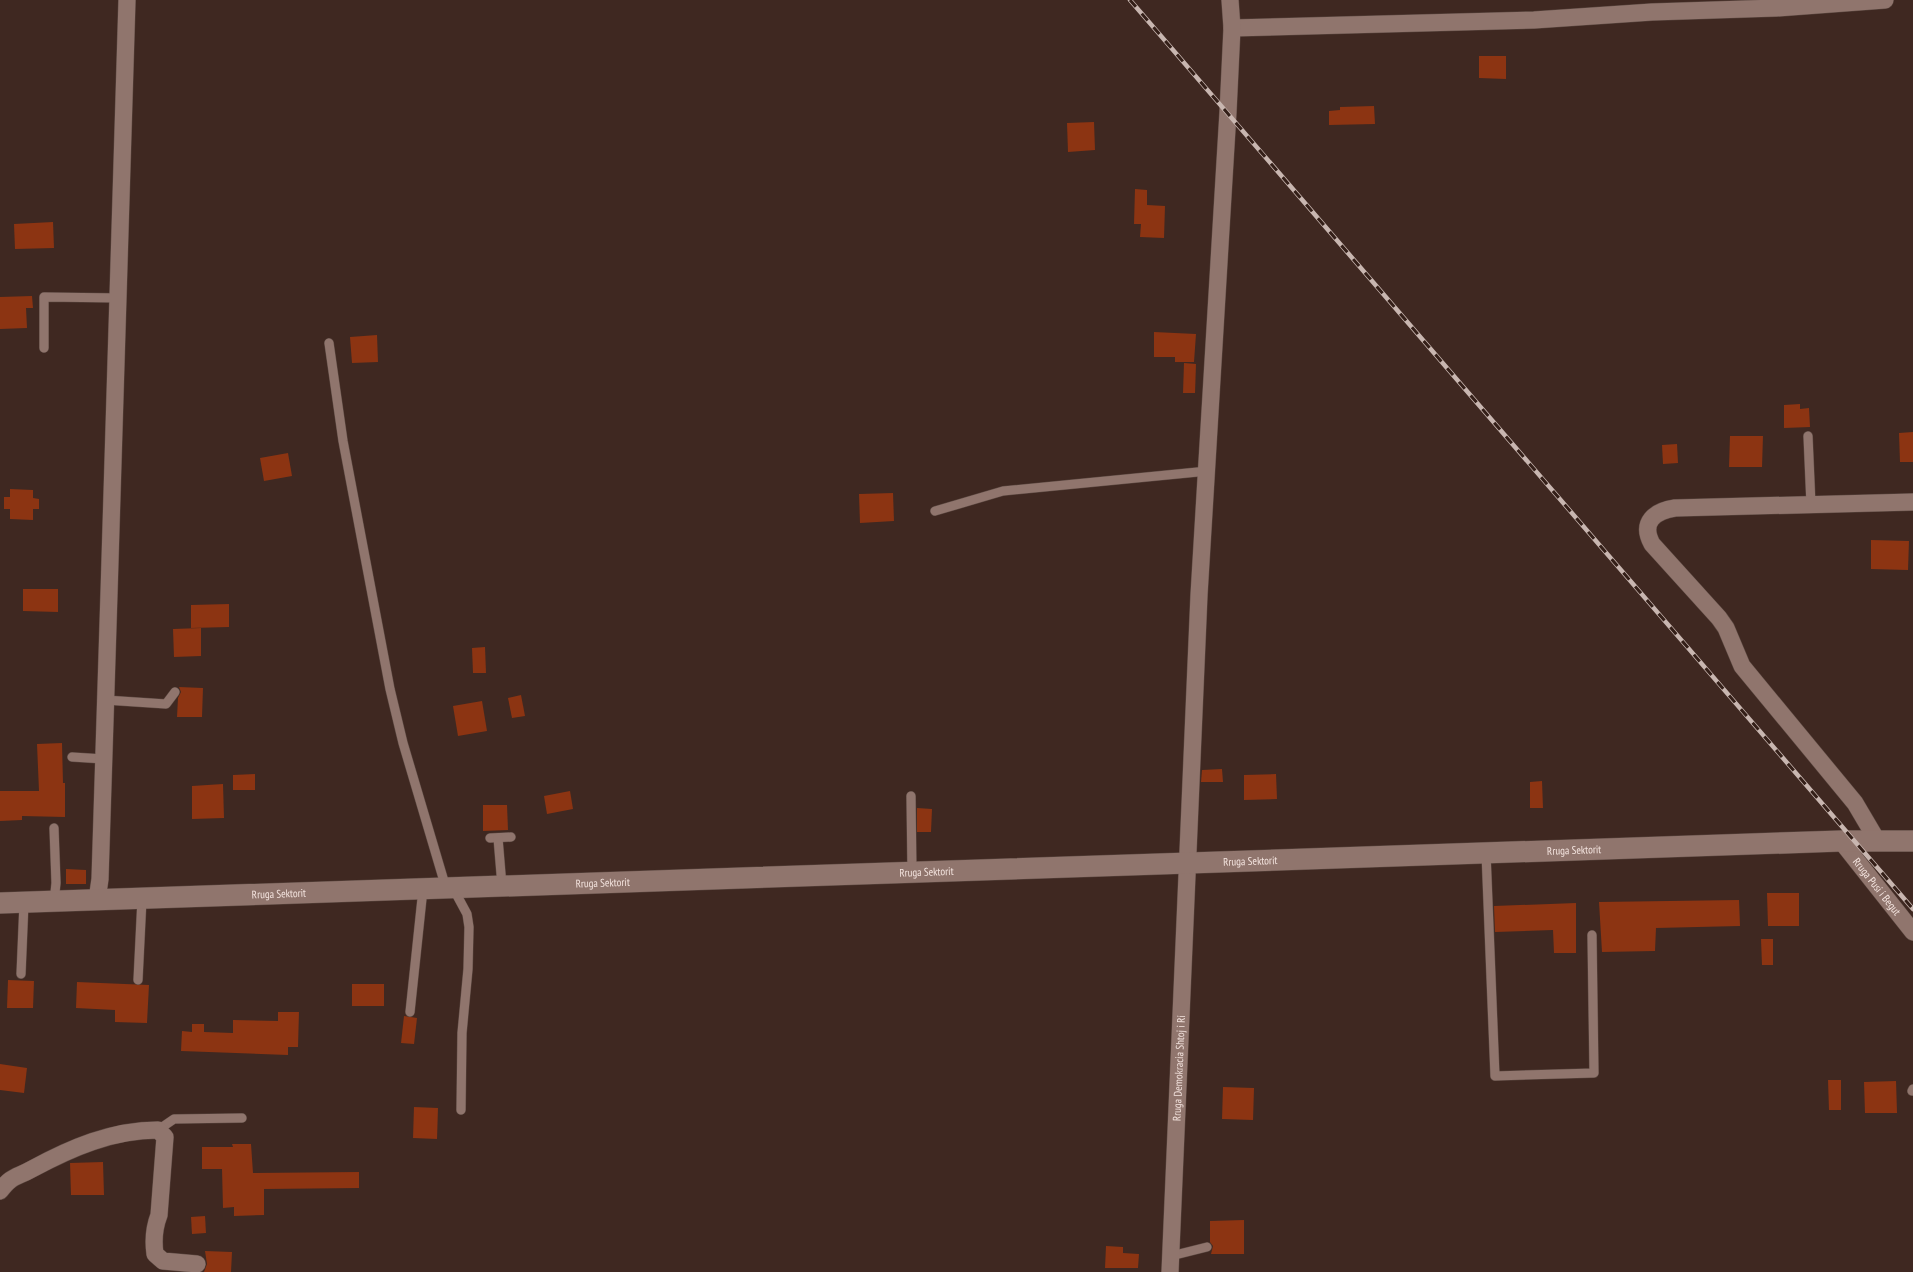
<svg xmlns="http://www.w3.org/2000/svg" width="1913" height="1272" viewBox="0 0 1913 1272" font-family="'PT Sans Narrow',sans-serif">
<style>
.building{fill:#8c3412}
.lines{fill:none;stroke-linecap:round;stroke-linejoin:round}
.service-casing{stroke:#5b4841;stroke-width:10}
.minor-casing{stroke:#5b4841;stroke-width:18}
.tertiary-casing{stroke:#5b4841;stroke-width:22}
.service{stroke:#90756d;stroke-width:9}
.minor{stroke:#90756d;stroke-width:17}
.tertiary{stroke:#90756d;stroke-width:21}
.rail-casing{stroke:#c8b6b0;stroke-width:4.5}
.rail{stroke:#341f18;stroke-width:3;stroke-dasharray:9;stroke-linecap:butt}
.labels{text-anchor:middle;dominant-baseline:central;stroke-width:3.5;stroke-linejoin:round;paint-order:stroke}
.street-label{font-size:11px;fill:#f3e3de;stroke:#341f18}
</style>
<rect width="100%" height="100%" fill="#3f2821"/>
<!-- building -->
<g class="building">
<path d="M1479,56H1506V79L1479,78Z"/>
<path d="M1374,106L1375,124L1329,125V111L1340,110V107Z"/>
<path d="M1094,122L1095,150L1068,152L1067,123Z"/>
<path d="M1135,189L1147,190V205L1165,206L1164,238L1140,237L1141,224H1134Z"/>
<path d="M53,222L54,248L15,249L14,224Z"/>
<path d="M32,296L33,308H26L27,328L0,329V297Z"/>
<path d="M1154,332L1196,334L1194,362H1175V357H1154Z"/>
<path d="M377,335L378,362L352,363L350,337Z"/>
<path d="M1184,363L1196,364L1195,393H1183Z"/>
<path d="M1800,404V409L1809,408L1810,427L1784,428V405Z"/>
<path d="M1913,432V462H1900L1899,433Z"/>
<path d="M1730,436H1763L1762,467H1729Z"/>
<path d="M1677,444L1678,463L1663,464L1662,445Z"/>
<path d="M288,453L292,476L264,481L260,458Z"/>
<path d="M10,489L33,490V498L39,499V509H33V520L10,519V509H4V497H10Z"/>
<path d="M893,493L894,521L860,523L859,494Z"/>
<path d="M1871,540L1909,541L1908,570L1871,569Z"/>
<path d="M23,589H58V612L23,611Z"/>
<path d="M229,604V627L191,628V605Z"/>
<path d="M201,628V656L174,657L173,629Z"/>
<path d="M485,647L486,673H473L472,648Z"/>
<path d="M179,687L203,688L202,717H177L178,698L181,692Z"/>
<path d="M521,695L525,716L512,718L508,698Z"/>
<path d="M482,701L487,731L458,736L453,706Z"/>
<path d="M62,743L63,783H65V817L22,816V820L0,821V791H39L37,744Z"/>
<path d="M1222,769L1223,782H1201L1202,770Z"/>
<path d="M255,774V790H233V775Z"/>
<path d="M1276,774L1277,799L1244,800V775Z"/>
<path d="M1542,781L1543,808H1530V782Z"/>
<path d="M223,784L224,818L192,819V786Z"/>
<path d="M570,791L573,809L547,814L544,796Z"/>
<path d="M483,805H507L508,830L483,831Z"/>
<path d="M917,808L932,809L931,832H917Z"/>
<path d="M66,869L86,870V884H66Z"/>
<path d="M1767,893H1799V926H1768Z"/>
<path d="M1739,900L1740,926L1656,928L1655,951L1602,952L1599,902Z"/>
<path d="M1576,903V953H1554L1553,930L1495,932L1494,906Z"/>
<path d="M1761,939H1773V965H1762Z"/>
<path d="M8,980L34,981L33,1008H7Z"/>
<path d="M77,982L149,985L147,1023L115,1022V1010L76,1008Z"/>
<rect x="352" y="984" width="32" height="22"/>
<path d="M278,1012H299L298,1047H288V1055L181,1051L182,1031L192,1032V1024H204V1032L233,1033V1020L278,1021Z"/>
<path d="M404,1016L417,1018L414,1044L401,1043Z"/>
<path d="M0,1064L27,1068L24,1093L0,1090Z"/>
<path d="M1828,1080H1841V1110H1829Z"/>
<path d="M1896,1081L1897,1113H1865L1864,1082Z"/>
<path d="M1223,1087L1254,1088L1253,1120L1222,1119Z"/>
<path d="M414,1107L438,1108L437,1139L413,1138Z"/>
<path d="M232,1144H251L253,1173L359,1172V1188L264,1189V1215L234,1216V1207L223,1208L222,1169H202V1147H233Z"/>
<path d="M103,1162L104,1195H71L70,1163Z"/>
<path d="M205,1216L206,1233L192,1234L191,1217Z"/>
<path d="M1244,1220V1254H1211L1213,1246L1210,1242V1221Z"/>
<path d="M1106,1246L1123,1247V1253L1139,1254L1138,1268H1105Z"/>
<path d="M205,1251L232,1252L231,1272H204L207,1264Z"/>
</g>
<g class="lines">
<defs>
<g id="service">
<path d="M329,343L343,441L390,689L403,743L446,888"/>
<path d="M44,348V297L120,298"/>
<path d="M1808,436L1811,505"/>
<path d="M935,511L1003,491L1208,471"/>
<path d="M105,700L166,704L175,692"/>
<path d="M72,757L104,759"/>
<path d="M911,796L912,873"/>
<path d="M490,838L511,837"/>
<path d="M498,838L502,886"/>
<path d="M1486,853L1495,1076L1594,1073L1592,935"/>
<path d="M453,888L467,914L469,927L468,969L462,1033L461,1110"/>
<path d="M54,902L56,883L54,828"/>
<path d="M21,974L24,903"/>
<path d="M138,980L142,899"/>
<path d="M410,1012L423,889"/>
<path d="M1912,1091L1913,1089"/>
<path d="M158,1130L174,1119L242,1118"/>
<path d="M1171,1253L1179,1254L1207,1247"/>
</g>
<g id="minor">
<path d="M1232,28L1534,20L1652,12L1776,8L1885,0"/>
<path id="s1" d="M1841,841L1913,932"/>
<path d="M1878,842L1855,803L1742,666L1726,628L1719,618L1652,544C1640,522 1655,511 1675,508L1913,502"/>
<path d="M97,900L100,879C109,586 119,293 127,0"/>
<path d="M0,1191C12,1175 16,1178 32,1169C71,1148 112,1130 158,1130L165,1137L159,1215C154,1228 153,1240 155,1254L163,1261L197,1264"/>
<path id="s2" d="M1170,1272L1199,595L1228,112L1232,28L1230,0"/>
</g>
<g id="tertiary">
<path id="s3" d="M0,903L1841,841H1913"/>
</g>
</defs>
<!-- service casing -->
<use href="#service" class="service-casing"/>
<!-- minor casing -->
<use href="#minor" class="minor-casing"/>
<!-- tertiary casing -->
<use href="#tertiary" class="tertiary-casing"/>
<!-- service -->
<use href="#service" class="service"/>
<!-- minor -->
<use href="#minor" class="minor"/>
<!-- tertiary -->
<use href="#tertiary" class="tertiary"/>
<defs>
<path id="rail" d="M1130,0L1913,909"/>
</defs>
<!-- rail casing -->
<use href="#rail" class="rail-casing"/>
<!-- rail -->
<use href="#rail" class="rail"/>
</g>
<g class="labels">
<!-- street labels -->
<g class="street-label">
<text stroke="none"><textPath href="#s3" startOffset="1575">Rruga Sektorit</textPath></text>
<text stroke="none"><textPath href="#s3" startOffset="1251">Rruga Sektorit</textPath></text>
<text stroke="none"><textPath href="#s3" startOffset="927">Rruga Sektorit</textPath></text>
<text stroke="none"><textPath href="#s3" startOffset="603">Rruga Sektorit</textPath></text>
<text stroke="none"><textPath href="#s1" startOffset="58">Rruga Pusi i Begut</textPath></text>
<text stroke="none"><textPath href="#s3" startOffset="279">Rruga Sektorit</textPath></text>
<text stroke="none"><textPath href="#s2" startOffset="204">Rruga Demokracia Shtoj i Ri</textPath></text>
</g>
</g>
</svg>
